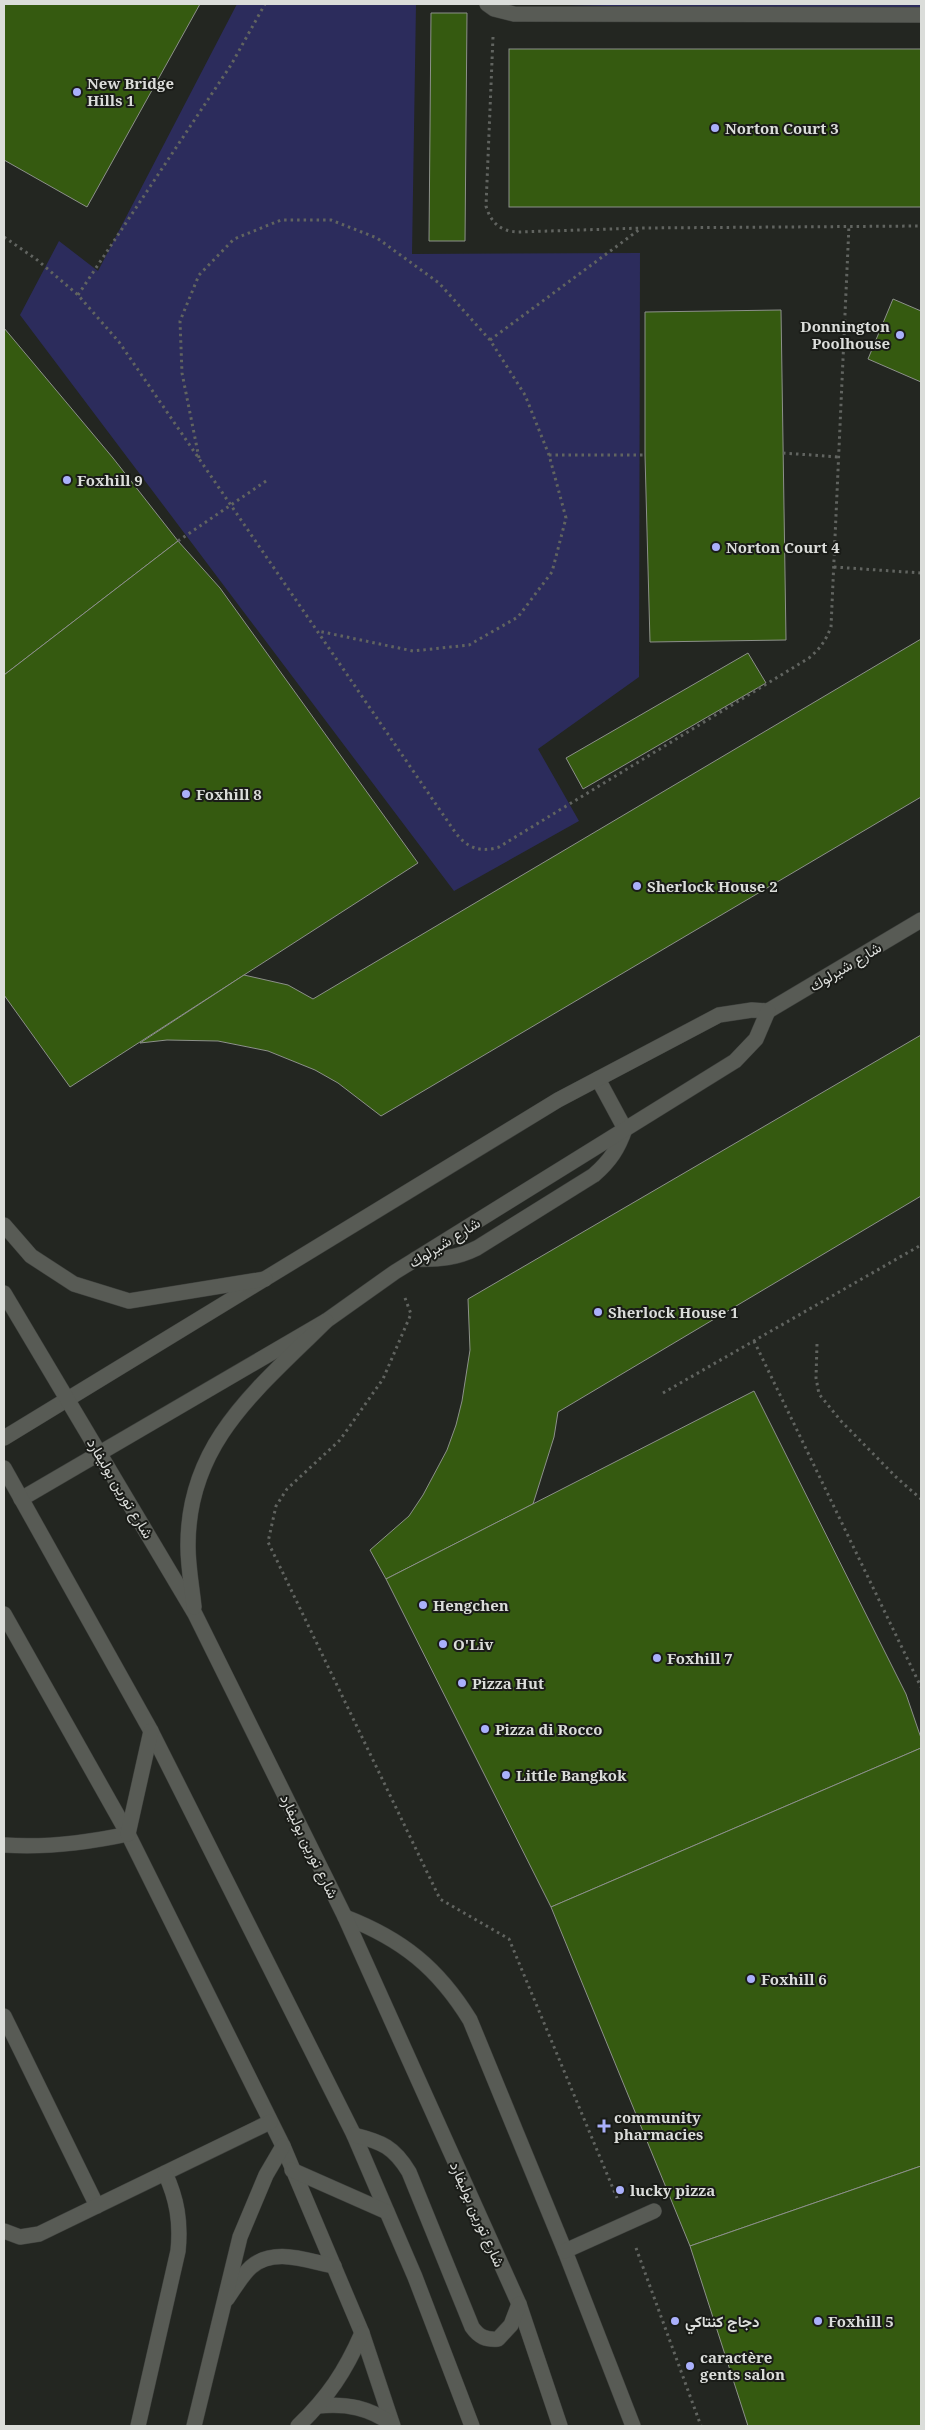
<svg xmlns="http://www.w3.org/2000/svg" width="925" height="2430" viewBox="0 0 925 2430" font-family="'Noto Serif',Vazirmatn,serif">
<style>
.green{fill:#2c2c5c}
.building{fill:#355a10;stroke:#8c908a}
.lines{fill:none;stroke-linecap:round;stroke-linejoin:round}
.lane-casing{stroke:#3e403d;stroke-width:16}
.street-casing{stroke:#3e403d;stroke-width:16}
.secondary-casing{stroke:#3e403d;stroke-width:16}
.path{stroke:#616460;stroke-width:3;stroke-dasharray:2.5 4;stroke-linecap:butt}
.lane{stroke:#585b55;stroke-width:15}
.street{stroke:#585b55;stroke-width:15}
.secondary{stroke:#585b55;stroke-width:15}
.poi-dot{fill:#aab0fb;stroke:#1a1c18;stroke-width:2}
.labels{text-anchor:middle;dominant-baseline:central;stroke-width:4;stroke-linejoin:round;paint-order:stroke}
.poi-label{font-size:15px;font-weight:bold;fill:#dbddda;stroke:#1a1c18;text-anchor:start}
.street-label{font-size:15px;fill:#dbddda;stroke:#1a1c18}
</style>
<rect width="100%" height="100%" fill="#232621"/>
<!-- green -->
<g class="green">
<path d="M237,4H416L412,254L640,253L639,677L538,749L579,821L454,891L20,315L59,241L98,271Z"/>
<path d="M527,4H921V14Z"/>
</g>
<!-- building -->
<g class="building">
<path d="M4,4H200L87,207L4,160Z"/>
<path d="M431,13H467L465,241H429Z"/>
<rect x="509" y="49" width="412" height="158"/>
<path d="M893,299L921,311V382L868,359Z"/>
<path d="M781,310L786,640L650,642L645,455V312Z"/>
<path d="M4,328L113,458L178,541L4,675Z"/>
<path d="M178,541L220,588L418,863L70,1087L4,995V675Z"/>
<path d="M921,639V797L381,1116L338,1083L315,1070L268,1051L218,1041L167,1040L140,1043L244,975L288,985L313,999Z"/>
<path d="M748,653L766,683L583,789L566,758Z"/>
<path d="M921,1035V1196L558,1412L554,1437L533,1504L386,1579L370,1550L409,1516L423,1495L447,1450L456,1425L462,1401L470,1350L468,1299Z"/>
<path d="M754,1391L906,1694L921,1738V1748L551,1907L386,1579Z"/>
<path d="M921,1748V2166L690,2246L551,1907Z"/>
<path d="M921,2166V2426H748L690,2246Z"/>
</g>
<g class="lines">
<defs>
<g id="lane">
<path d="M416,1259C439,1260 457,1258 477,1248L594,1175C610,1161 618,1149 625,1129"/>
<path d="M4,1614L128,1834L283,2146L362,2333L393,2426"/>
<path d="M4,1845C47,1848 86,1843 128,1834"/>
<path d="M345,1917C402,1939 438,1968 470,2020L565,2251L633,2426"/>
<path d="M4,2016L97,2206"/>
<path d="M4,2231L20,2237L39,2234L270,2122"/>
<path d="M565,2251L654,2211"/>
<path d="M227,2299C234,2289 242,2275 251,2267C274,2247 307,2261 334,2266"/>
<path d="M318,2406C347,2403 369,2408 392,2424"/>
<path d="M138,2426L178,2251C181,2222 177,2199 165,2173"/>
<path d="M194,2426L240,2237L266,2175L283,2146"/>
<path d="M298,2426C328,2397 345,2372 362,2333"/>
</g>
<g id="street">
<path d="M487,4L494,9L514,14L921,15"/>
<path d="M598,1079L625,1129"/>
<path d="M4,1438L558,1100L719,1015L752,1010L768,1011L921,920"/>
<path d="M21,1499L326,1321L395,1272L735,1061L756,1039L768,1011"/>
</g>
<g id="secondary">
<path d="M4,1225L31,1256L74,1284L129,1301L265,1279"/>
<path d="M4,1293L195,1614L345,1917L519,2304L560,2426"/>
<path d="M4,1468L151,1731L354,2135L415,2277L472,2426"/>
<path d="M194,1607C192,1587 188,1567 188,1547C187,1442 259,1388 326,1321"/>
<path d="M128,1834L151,1731"/>
<path d="M354,2135C382,2142 394,2147 409,2172L472,2327C479,2337 486,2340 498,2339L511,2325L519,2304"/>
<path d="M292,2170L387,2212"/>
</g>
</defs>
<!-- lane casing -->
<use href="#lane" class="lane-casing"/>
<!-- street casing -->
<use href="#street" class="street-casing"/>
<!-- secondary casing -->
<use href="#secondary" class="secondary-casing"/>
<!-- path -->
<g class="path">
<path d="M493,37L486,206C491,223 500,231 518,232L642,228L921,226"/>
<path d="M4,237L36,259L78,295L119,342L455,832C467,848 480,853 499,847L809,658C820,649 826,640 831,627L849,225"/>
<path d="M78,295L231,65L265,4"/>
<path d="M490,340L640,229"/>
<path d="M783,453L839,457"/>
<path d="M549,455H645"/>
<path d="M199,458L182,373L180,321L199,275L234,239L281,220H331L377,238L439,283L490,340L525,395L549,455L566,518L552,572L518,617L469,645L413,651L318,631"/>
<path d="M178,541L269,479"/>
<path d="M834,567L921,573"/>
<path d="M405,1298L411,1314L383,1379L340,1440L287,1489L276,1506L268,1542L440,1899L509,1939L617,2198"/>
<path d="M754,1341L921,1687"/>
<path d="M817,1344L816,1378L819,1394L841,1421L896,1477L921,1499"/>
<path d="M663,1393L921,1245"/>
<path d="M636,2248L701,2426"/>
</g>
<!-- lane -->
<use href="#lane" class="lane"/>
<!-- street -->
<use href="#street" class="street"/>
<!-- secondary -->
<use href="#secondary" class="secondary"/>
</g>
<!-- markers -->
<g class="poi-dot">
<circle cx="77" cy="92" r="5"/>
<circle cx="715" cy="128" r="5"/>
<circle cx="900" cy="335" r="5"/>
<circle cx="67" cy="480" r="5"/>
<circle cx="716" cy="547" r="5"/>
<circle cx="186" cy="794" r="5"/>
<circle cx="637" cy="886" r="5"/>
<circle cx="598" cy="1312" r="5"/>
<circle cx="423" cy="1605" r="5"/>
<circle cx="443" cy="1644" r="5"/>
<circle cx="657" cy="1658" r="5"/>
<circle cx="462" cy="1683" r="5"/>
<circle cx="485" cy="1729" r="5"/>
<circle cx="506" cy="1775" r="5"/>
<circle cx="751" cy="1979" r="5"/>
<path d="M601.5 2118.5h5v5h5v5h-5v5h-5v-5h-5v-5h5z"/>
<circle cx="620" cy="2190" r="5"/>
<circle cx="675" cy="2321" r="5"/>
<circle cx="818" cy="2321" r="5"/>
<circle cx="690" cy="2366" r="5"/>
</g>
<g class="labels">
<!-- poi labels -->
<g class="poi-label">
<text x="87" y="83">New Bridge<tspan x="87" dy="17">Hills 1</tspan></text>
<text x="725" y="128">Norton Court 3</text>
<text x="890" y="326" text-anchor="end">Donnington<tspan x="890" dy="17">Poolhouse</tspan></text>
<text x="77" y="480">Foxhill 9</text>
<text x="726" y="547">Norton Court 4</text>
<text x="196" y="794">Foxhill 8</text>
<text x="647" y="886">Sherlock House 2</text>
<text x="608" y="1312">Sherlock House 1</text>
<text x="433" y="1605">Hengchen</text>
<text x="453" y="1644">O'Liv</text>
<text x="667" y="1658">Foxhill 7</text>
<text x="472" y="1683">Pizza Hut</text>
<text x="495" y="1729">Pizza di Rocco</text>
<text x="516" y="1775">Little Bangkok</text>
<text x="761" y="1979">Foxhill 6</text>
<text x="614" y="2117">community<tspan x="614" dy="17">pharmacies</tspan></text>
<text x="630" y="2190">lucky pizza</text>
<text x="685" y="2321">دجاج كنتاكي</text>
<text x="828" y="2321">Foxhill 5</text>
<text x="700" y="2357">caractère<tspan x="700" dy="17">gents salon</tspan></text>
</g>
<!-- street labels -->
<g class="street-label">
<text transform="translate(845 966) rotate(-31)">شارع شيرلوك</text>
<text transform="translate(444 1242) rotate(-32)">شارع شيرلوك</text>
<text transform="translate(121 1488) rotate(59)">شارع تورين بوليفارد</text>
<text transform="translate(310 1846) rotate(64)">شارع تورين بوليفارد</text>
<text transform="translate(478 2214) rotate(66)">شارع تورين بوليفارد</text>
</g>
</g>
<!-- border -->
<rect width="925" height="2430" fill="none" stroke="#dbddda" stroke-width="10"/>
</svg>
